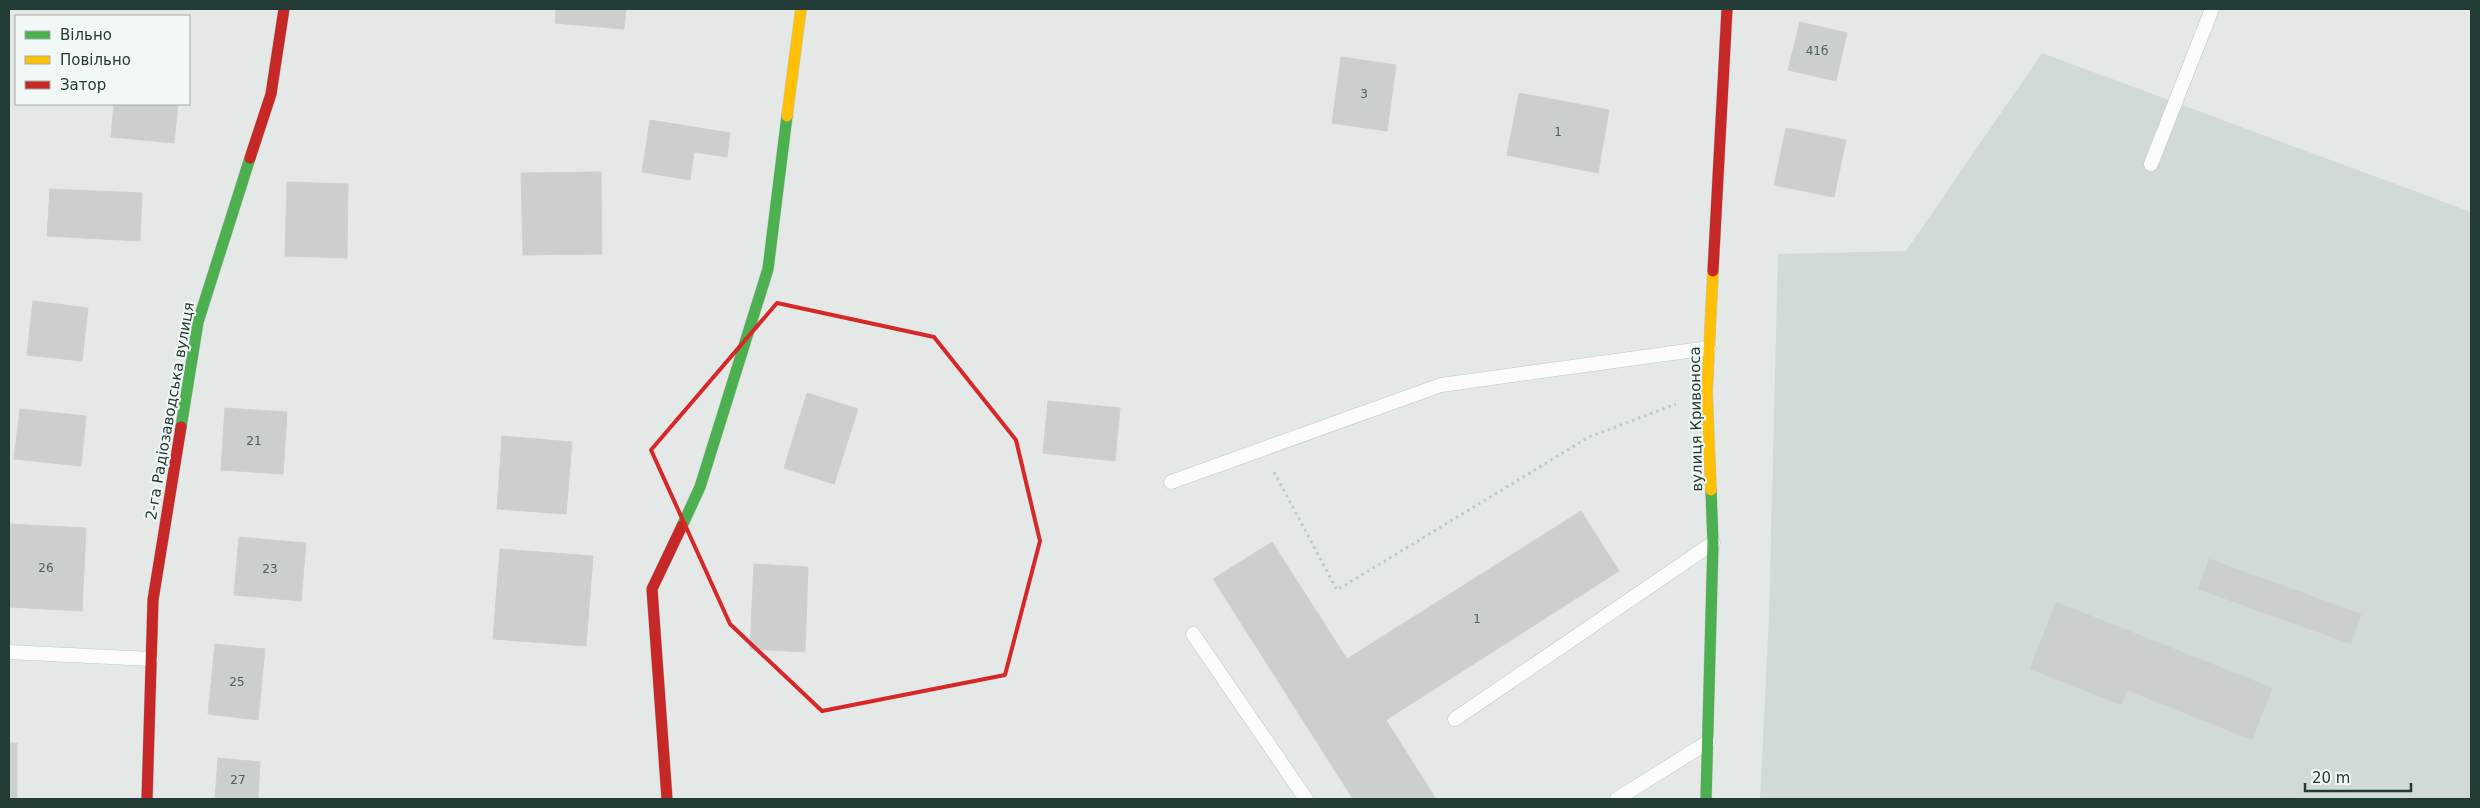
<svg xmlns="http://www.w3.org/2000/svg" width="2480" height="808" viewBox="0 0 2480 808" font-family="'DejaVu Sans',sans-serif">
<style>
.built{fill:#d2dad7}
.building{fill:#cbd0ce;stroke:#cdd2d0}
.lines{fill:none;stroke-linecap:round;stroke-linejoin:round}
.lane-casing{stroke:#c1c6c4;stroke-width:15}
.fast-casing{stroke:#c0c6c4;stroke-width:12}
.slow-casing{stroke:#c0c6c4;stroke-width:12}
.jam-casing{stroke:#c0c6c4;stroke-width:12}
.path{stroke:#c1c9c6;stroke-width:3;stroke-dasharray:2.5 4;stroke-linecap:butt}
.lane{stroke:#fbfcfb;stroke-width:14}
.fast{stroke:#4caf50;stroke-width:11}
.slow{stroke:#ffc107;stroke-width:11}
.jam{stroke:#c62828;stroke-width:11}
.marked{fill:none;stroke:#d62828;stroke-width:4;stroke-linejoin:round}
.labels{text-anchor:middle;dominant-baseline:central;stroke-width:4;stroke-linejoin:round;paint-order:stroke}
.number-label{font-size:12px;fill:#4e615d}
.street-label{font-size:15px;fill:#233b36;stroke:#f2f8f5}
</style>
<rect width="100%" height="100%" fill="#e4e9e7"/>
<!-- built -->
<path class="built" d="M2042,53L2471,212V799H1760L1769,616L1778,254L1906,251Z"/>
<!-- building -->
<g class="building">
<path d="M556,9H626L624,29L555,23Z"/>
<path d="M1800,22L1847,33L1836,81L1788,70Z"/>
<path d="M1341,57L1396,65L1387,131L1332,123Z"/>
<path d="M1519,93L1609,110L1598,173L1507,155Z"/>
<path d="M114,104H178L174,143L111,137Z"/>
<path d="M650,120L730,133L727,157L694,152L690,180L642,172Z"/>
<path d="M1786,128L1846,140L1834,197L1774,185Z"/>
<path d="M601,172L602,254L523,255L521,173Z"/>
<path d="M287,182L348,184L347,258L285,256Z"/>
<path d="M50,189L142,193L140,241L47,236Z"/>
<path d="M33,301L88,308L82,361L27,355Z"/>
<path d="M807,393L858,409L834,484L784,468Z"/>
<path d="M1048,401L1120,408L1115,461L1043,453Z"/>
<path d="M225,408L287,412L283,474L221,470Z"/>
<path d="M20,409L86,416L81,466L14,459Z"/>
<path d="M502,436L572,442L566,514L497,509Z"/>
<path d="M1581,511L1619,571L1386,720L1436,799H1353L1213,579L1272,542L1347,659Z"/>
<path d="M9,524L86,528L82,611L9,607Z"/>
<path d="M239,537L306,543L301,601L234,595Z"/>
<path d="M500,549L593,556L586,646L493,639Z"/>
<path d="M2209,559L2361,614L2351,644L2198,589Z"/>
<path d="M754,564L808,567L805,652L750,649Z"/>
<path d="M2056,602L2272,688L2252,740L2127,690L2121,705L2030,669Z"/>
<path d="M215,644L265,649L258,720L208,714Z"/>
<rect x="9" y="743" width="8" height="56"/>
<path d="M218,758L260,762L258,799H215Z"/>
</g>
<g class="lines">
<defs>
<g id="lane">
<path d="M2151,164L2212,9"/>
<path d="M1171,482L1441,385L1709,348"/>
<path d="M1193,634L1306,799"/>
<path d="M9,652L151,659"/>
<path d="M1455,719L1713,543"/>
<path d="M1617,799L1708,742"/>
</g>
<g id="fast">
<path d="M181,427L198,322L250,158"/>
<path d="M682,526L700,487L768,269L787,116"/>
<path d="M1706,799L1713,543L1711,490"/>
</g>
<g id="slow">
<path d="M787,116L801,9"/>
<path d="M1711,490L1707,392L1713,271"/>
</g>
<g id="jam">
<path d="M250,158L271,94L284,9"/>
<path d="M1713,271L1727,9"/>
<path d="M147,799L153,600L181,427"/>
<path d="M667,799L652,589L682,526"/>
</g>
</defs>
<!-- lane casing -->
<use href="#lane" class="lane-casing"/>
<!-- fast casing -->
<use href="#fast" class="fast-casing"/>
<!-- slow casing -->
<use href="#slow" class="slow-casing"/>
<!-- jam casing -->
<use href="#jam" class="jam-casing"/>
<!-- path -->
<path class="path" d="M1274,472L1337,590L1589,437L1676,404"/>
<!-- lane -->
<use href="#lane" class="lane"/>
<!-- fast -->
<use href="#fast" class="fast"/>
<!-- slow -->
<use href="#slow" class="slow"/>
<!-- jam -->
<use href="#jam" class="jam"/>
</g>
<!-- marked area -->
<path class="marked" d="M777,303L934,337L1016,440L1040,541L1005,675L822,711L730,624L651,450Z"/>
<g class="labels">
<!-- number labels -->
<g class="number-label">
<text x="1817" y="51">41б</text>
<text x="1364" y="94">3</text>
<text x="1558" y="132">1</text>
<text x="254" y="441">21</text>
<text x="46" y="568">26</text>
<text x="270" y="569">23</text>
<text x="1477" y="619">1</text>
<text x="237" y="682">25</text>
<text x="238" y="780">27</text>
</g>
<!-- street labels -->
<g class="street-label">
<text transform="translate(170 411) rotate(-80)">2-га Радіозаводська вулиця</text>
<text transform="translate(1696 419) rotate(-91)">вулиця Кривоноса</text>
</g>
</g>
<!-- border -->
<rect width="2480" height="808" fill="none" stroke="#233b36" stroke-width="20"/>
<!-- legend -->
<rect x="15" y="15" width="175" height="90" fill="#f2f8f5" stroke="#9faca9"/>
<rect x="25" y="31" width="25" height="8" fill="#4caf50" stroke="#9faca9"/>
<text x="60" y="40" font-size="15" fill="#233b36">Вільно</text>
<rect x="25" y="56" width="25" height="8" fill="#ffc107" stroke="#9faca9"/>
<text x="60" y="65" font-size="15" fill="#233b36">Повільно</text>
<rect x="25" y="81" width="25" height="8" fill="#c62828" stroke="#9faca9"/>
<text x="60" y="90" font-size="15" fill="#233b36">Затор</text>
<!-- scale -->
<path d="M2305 783v8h106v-8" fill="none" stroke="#233b36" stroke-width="2.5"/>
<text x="2312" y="783" font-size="15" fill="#233b36" stroke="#f2f8f5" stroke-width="4" paint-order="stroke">20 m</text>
</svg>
